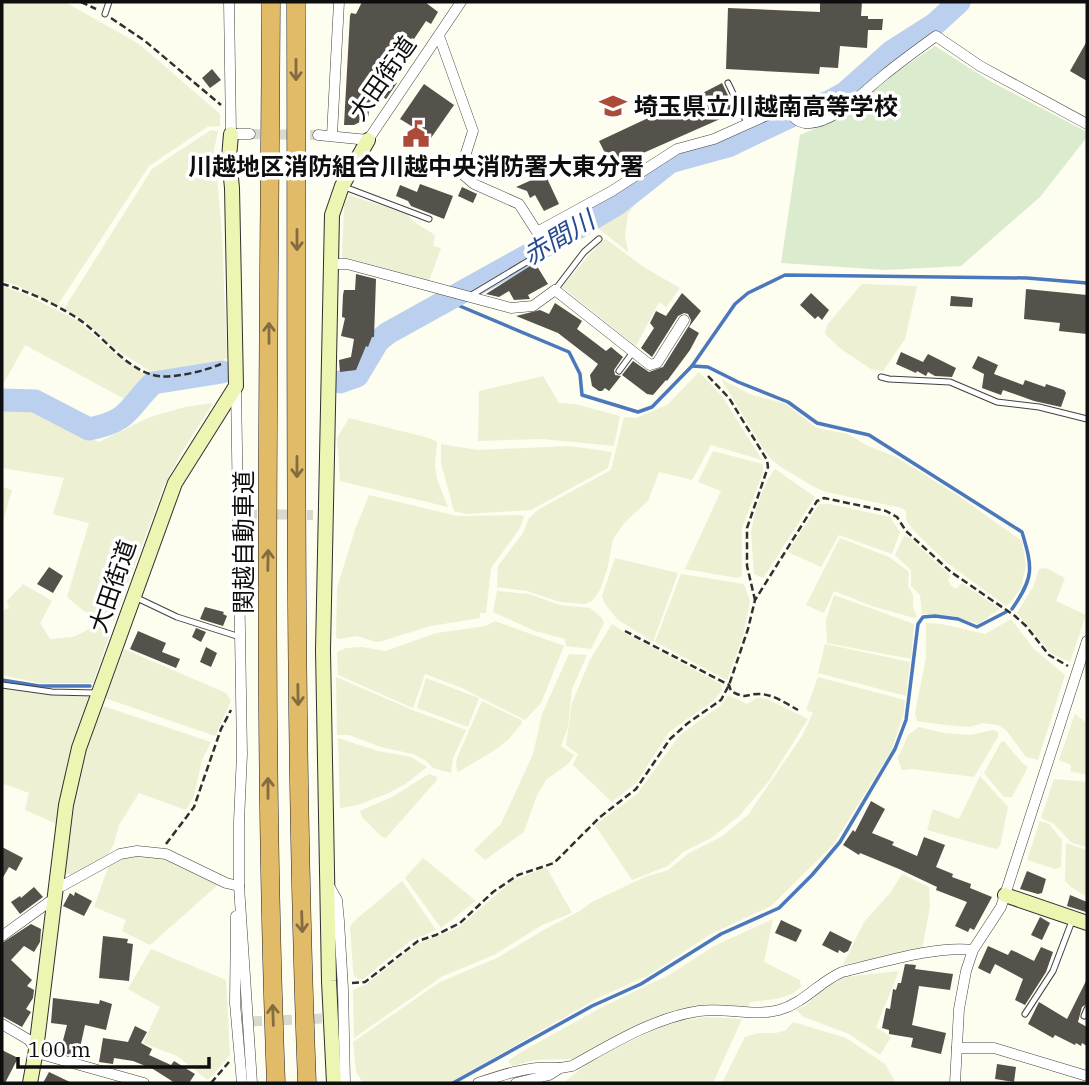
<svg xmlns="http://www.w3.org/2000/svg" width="1089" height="1085" viewBox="0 0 1089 1085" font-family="'IBM Plex Serif','Noto Sans JP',serif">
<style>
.farmland{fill:#edf0d3}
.pitch{fill:#dbecce}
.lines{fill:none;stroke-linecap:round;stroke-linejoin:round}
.stream{stroke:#4b77bc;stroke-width:3.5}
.river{stroke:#bbd0ee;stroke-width:23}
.building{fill:#55514b}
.street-tunnel{stroke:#d9d9ce;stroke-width:10;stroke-dasharray:10 5;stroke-linecap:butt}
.lane-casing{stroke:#414141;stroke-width:7}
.street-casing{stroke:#414141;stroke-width:11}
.secondary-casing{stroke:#303030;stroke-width:16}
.highway-casing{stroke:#1f1f1f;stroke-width:19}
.path{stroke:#303030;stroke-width:2.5;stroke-dasharray:7 3.5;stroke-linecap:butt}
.lane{stroke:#fff;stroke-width:5}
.street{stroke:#fff;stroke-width:10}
.secondary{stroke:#eef5b3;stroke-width:14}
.highway{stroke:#e2bb69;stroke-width:18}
.oneway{stroke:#836d40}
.labels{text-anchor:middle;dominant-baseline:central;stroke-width:7;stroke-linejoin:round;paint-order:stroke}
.street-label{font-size:24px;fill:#0e0e0e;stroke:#fff}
.poi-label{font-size:24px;font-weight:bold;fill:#0e0e0e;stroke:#fff;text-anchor:start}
.water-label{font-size:26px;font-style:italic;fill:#264b90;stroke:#fff}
</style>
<rect width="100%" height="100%" fill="#fdfdf0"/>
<!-- farmland -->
<g class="farmland">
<path d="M2,2H65L139,44L220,114V126L207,127L149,166L57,306L17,285L2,281Z"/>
<path d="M211,130L218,131L213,155L217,177L222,235L227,358L211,367L153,373L114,348L85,321L64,309L152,169Z"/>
<path d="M349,195L407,214L414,222L435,235L433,246L441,248L429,281L353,259L342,258L344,205Z"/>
<path d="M631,199H638L628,214L625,235L628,252L593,224L608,217Z"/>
<path d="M606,239L645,268L680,288L666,307L659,302L636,346L562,287L599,244Z"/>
<path d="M862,284L917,286L905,339L883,371L871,369L841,349L825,334L827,325Z"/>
<path d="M2,286L25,294L78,321L115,354L146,375L130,402L25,345L2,386Z"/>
<path d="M699,372L722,396L762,460L711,445L692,480L659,472L648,501L625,522L613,539L607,570L600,590L592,601L585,604L560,602L527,591L497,587L498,566L523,533L529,518L539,509L611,470L624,417L636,418L667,405Z"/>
<path d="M543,376L559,403L575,404L620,416L614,446L542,439L478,441L479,391Z"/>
<path d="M721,379L752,395L784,403L817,428L848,434L866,445L896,457L957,495L1022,541L1026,565L1021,588L1010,603L1006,606L946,562L915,532L906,520V511L902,508L826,492L814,487L781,467L771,459L763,448Z"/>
<path d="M213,403L182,452L164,486L114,621L84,611L67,597L89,523L53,514L64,478L2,468V405L25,408L56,418L84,435L99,442L150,417L185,407Z"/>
<path d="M349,418L429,438L437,442L435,465L437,479L448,507L340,481L337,438Z"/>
<path d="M441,444L477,450L569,446L612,452L608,468L531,510L466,514L454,511L441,463Z"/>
<path d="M713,451L763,464V472L742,528V576L737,578L685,569L721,491L698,482Z"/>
<path d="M775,469L815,497L764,577H761L754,574L751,532L757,505L768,479Z"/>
<path d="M2,487L12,490L2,524Z"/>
<path d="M369,495L457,516L521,515L524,517L520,528L491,568L486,613H480V618L431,626L382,641L376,642L357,636L339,639L336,637L337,588L355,530Z"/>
<path d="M819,504H829L890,517L900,532L892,554L839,535L821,567L788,552Z"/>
<path d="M904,536L910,538L951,576L948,579L950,585L956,589L962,583L1000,609L978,624L953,616L922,614L920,595L911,586V570L895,555Z"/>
<path d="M840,538L889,557L909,572L908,586L913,595V607L917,617L914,618L872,606L834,591L824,613L806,605Z"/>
<path d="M615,558L678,573L653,642L617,619L604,602L602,596Z"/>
<path d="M1046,568L1065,578L1056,601L1086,615L1070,662L1051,653L1017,613L1033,587L1039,569Z"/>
<path d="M681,574L744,584L750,601L743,637L727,680L655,642Z"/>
<path d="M23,584L52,601L40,623L50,639L73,637L96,626L107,628L111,631L93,683H39L2,675V611L9,608L7,601Z"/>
<path d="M497,591L529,594L560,605L590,608L602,618L604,623L591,649L566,646L565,639L535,631L493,612Z"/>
<path d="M834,595L914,624L911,659L827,643L826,620Z"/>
<path d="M1011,619L1034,649L1065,675L1038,760L1026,757L1006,730L998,725L982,723L970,727L956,726L929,723L917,721L915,713L926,658V623L942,624L985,634Z"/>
<path d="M495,621L564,646L541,703L525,720L462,688L425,674L413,708L338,675L337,652L346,648L362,647L385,651L437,633L486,626Z"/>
<path d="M612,624L625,633L721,684L722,690L714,700L669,732L636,783L612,802L573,765L578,754L566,745L572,703L590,660Z"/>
<path d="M825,644L910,662L906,696L818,673Z"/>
<path d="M124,649L226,693L231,701L215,736L105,698Z"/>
<path d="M569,654L587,655L572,689L568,727L561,746L574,755L569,763L546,780L537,795L524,832L485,860L474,850L500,825L508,809L533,754L542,714Z"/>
<path d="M336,677L415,711L466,730L453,758L451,773L433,768L425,760L413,754L381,747L349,735H337Z"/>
<path d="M818,677L905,700L904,712L892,749L833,845L771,906L709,935L649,975L598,998L449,1083H363L356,1072L353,1042L440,982L497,958L547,928L578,912L592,902L645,877L668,870L689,853L721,837L748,815L802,736L813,713L806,710Z"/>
<path d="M426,678L479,698L468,727L417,708Z"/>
<path d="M4,687L56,695L87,693L92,696L61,796L57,824L25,810L29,793L2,783V688Z"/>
<path d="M728,695L747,704L757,698L767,699L808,719L769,781L739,816L711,838L683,852L668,866L632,880L595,825L637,794L680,735L721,705Z"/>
<path d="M482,701L521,720L522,723L509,739L495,750L458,772L456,766L457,758Z"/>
<path d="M103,706L211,742L202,760L194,796L186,810L139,793L119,825L114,844L108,854L75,876L65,873L77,784L84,754Z"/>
<path d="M1075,714L1087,723V775L1070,771L1071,765L1059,760Z"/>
<path d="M919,727L945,733L971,735L993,730L998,732V737L974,777L912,769L902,770L897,757L900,754L908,735Z"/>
<path d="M338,738L378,751L411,757L427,767L404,785L386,794L358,805L340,808Z"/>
<path d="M1004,741L1023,764L1028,767L1012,797H1004L984,773L1001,742Z"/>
<path d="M429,774L437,777L436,781L386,838L382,837L362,817L360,811L392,797Z"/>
<path d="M980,776L1008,807L1000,846L996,849L927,830L933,809L959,819Z"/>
<path d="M1054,779L1087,782V847L1072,843L1054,824L1041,818Z"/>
<path d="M1040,821L1049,824L1062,840L1061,867L1055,869L1027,860Z"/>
<path d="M1066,843L1087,850V897L1071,887L1065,881Z"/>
<path d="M123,855H161L220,883L150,945L122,931L126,920L94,907L110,862Z"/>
<path d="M423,858L476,901L441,928L405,878Z"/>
<path d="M546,867L572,913L542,925L494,955L443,976L354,1038L353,990L367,984L417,944L458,928L512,881Z"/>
<path d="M902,874L929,887L930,907L922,949L843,965L864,922L891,892Z"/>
<path d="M402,881L436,930L410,941L363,979H358L354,976L353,968L350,928L353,922Z"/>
<path d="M773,919L764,962L800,980L801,987L792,994L776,999L750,1002L748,1008L695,1006L675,1011L572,1059L535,1060L512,1066L508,1061L521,1052L604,1006L669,975L714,946Z"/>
<path d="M151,949L226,980L230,1055L208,1080L177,1056L143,1043L160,1007L128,989Z"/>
<path d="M899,971L876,1027L891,1037L880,1055L849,1034L804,1017L795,1009L805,1006L823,989L844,977Z"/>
<path d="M706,1017L742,1019L713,1083H563L591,1061L657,1028L668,1023Z"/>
<path d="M793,1022L846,1038L885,1064L896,1083H722L745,1037L758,1033H776L786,1030Z"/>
</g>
<!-- pitch -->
<path class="pitch" d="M935,46L990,81L1087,132V137L1040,197L961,266L886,270L781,263L800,135L846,116L895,73Z"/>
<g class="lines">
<!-- stream -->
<g class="stream">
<path d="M448,301L569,352L580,374L582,395L638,412L652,407L692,366L735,304L748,293L785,275L1027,278L1087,283"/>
<path d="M692,366L708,367L738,382L788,402L817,423L869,435L1022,532C1033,569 1034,577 1012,609"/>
<path d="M2,680L39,686H90"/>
<path d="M453,1083L592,1006L641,984L721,934L779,908L812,875L840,842L895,749L906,720L918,624L923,617L935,616L958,619L977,627L1006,612"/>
</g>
<!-- river -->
<g class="river">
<path d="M794,114L829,102L845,93L891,52L935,24L959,2"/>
<path d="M340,382L357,376L378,341L388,333L579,227L617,204L670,162L728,146L791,116"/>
<path d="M2,400L35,401L89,429C130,421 127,409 153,383L222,372"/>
</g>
</g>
<!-- building -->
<g class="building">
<path d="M362,2H425L438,12L431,24L426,21L414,39L412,38L388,77L397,83L386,99L372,90L368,118L354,125H344L350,16L351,13L356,14Z"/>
<path d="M820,2H862L861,16H868V19H883L882,30H868L867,48L840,46L838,68L820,67L819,74L726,69L728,8L820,12Z"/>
<path d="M1087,41V81L1070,71Z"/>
<path d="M212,69L221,80L210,88L202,78Z"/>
<path d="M722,83L736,112L607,169L602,158L605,157V153L599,141L661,112L662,114Z"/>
<path d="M424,84L454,105L431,138L400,119Z"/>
<path d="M545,174L559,204L544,211L535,195L530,198L527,191L516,187Z"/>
<path d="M420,184L453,196L444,219L411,206L408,201L396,196L400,185L417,192Z"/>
<path d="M462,187L477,194L473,203L458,196Z"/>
<path d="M535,263L548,284L528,295L530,299L514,300L509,291L499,297L486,294Z"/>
<path d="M356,274L376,279L374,337H372L368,347L366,346L356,370L340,372L339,360L351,357L354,339L341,336L345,318L342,317L343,295L344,290H355Z"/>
<path d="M1026,289L1087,295V334L1059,331L1060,323L1024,319Z"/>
<path d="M682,293L701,311L689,327L699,333L690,350L667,381L666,380L653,395L647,394L622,375L633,361L649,372L663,367L690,324L691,320L688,314L684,313L678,316L652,357L641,348L654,328L650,323L656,311L666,316Z"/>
<path d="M811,293L829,310L822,320L818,316L815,319L800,305Z"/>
<path d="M951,296L973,298L972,307L950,306Z"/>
<path d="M555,303L582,321L577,329L606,351L611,347L623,357L614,370L615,375L621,376L609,391L605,388L602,391H599L592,386L590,375L598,364L558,333L516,316L540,310L549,314Z"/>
<path d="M901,352L923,362L928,354L956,368L952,377L935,376L928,372L926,376L917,371L916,373L896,364Z"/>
<path d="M978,356L998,365L994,374L1023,385L1025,380L1045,387L1046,384L1064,390L1066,393L1061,407L1034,401L1003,390L1001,395L982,388L984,374L972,368Z"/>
<path d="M49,567L63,576L53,593L37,584Z"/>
<path d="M205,607L224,612L223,614L227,616L223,626L200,619Z"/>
<path d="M196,628L206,632L201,642L192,637Z"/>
<path d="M138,631L166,643L162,652L180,659L176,668L130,649Z"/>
<path d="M206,647L217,653L211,667L200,662Z"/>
<path d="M871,801L885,809L872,833L894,842L892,845L917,856L924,837L945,845L936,867L953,874L952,877L971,884L970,888L992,897L974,930L970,928L968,932L955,926L967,902L936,890L937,887L899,869L860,853L859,855L843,845L853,830L855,832Z"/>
<path d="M2,847L23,858L16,871L9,867L2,879Z"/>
<path d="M1027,871L1046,879L1042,893L1038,894L1020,889Z"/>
<path d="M34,887L43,897L20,914L11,902L20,896L21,898Z"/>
<path d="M75,892L92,901L84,916L63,906L70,893L74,896Z"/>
<path d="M1070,895L1087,902L1086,912L1067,906Z"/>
<path d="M1040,917L1050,923L1042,940L1031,935Z"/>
<path d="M781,920L802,930L796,942L775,933Z"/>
<path d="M31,924L41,929L40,942L34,952L24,946L11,960L32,980L27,986L34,990L33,998L26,1009L31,1012L22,1027L2,1016V943Z"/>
<path d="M830,931L852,942L848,951L844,953L839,950L838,953L822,945Z"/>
<path d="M103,936L128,939L127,943L133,944L129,981L99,978Z"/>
<path d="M988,946L1008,955L1011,950L1016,952L1034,961L1041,947L1053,952L1046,972L1025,1005L1015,1000L1023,979L995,964L990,974L978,968Z"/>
<path d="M905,964L916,965L915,969L953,974L950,990L919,986L914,1015L912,1025L946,1033L941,1054L911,1047L913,1038L889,1034V1030L882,1028L886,1008L890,1009L893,989L896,990L898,983H901Z"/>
<path d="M1087,979V1004L1082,1007L1078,1022L1087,1027V1046L1082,1043L1081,1046L1076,1043L1075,1045L1055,1035L1053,1038L1028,1024L1039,1002L1067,1019Z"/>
<path d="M53,998L99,1004L100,1000L112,1004L106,1030L85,1025L78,1057L60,1052L67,1025L51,1023Z"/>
<path d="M135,1026L147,1032L141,1043L152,1049L149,1055L171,1065L174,1061L195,1074L189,1083H175L153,1069L133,1061L114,1058L113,1064L99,1062L103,1038L128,1042Z"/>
<path d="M2,1050L18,1058L5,1083H2Z"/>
<path d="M997,1064L1016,1067L1014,1082L995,1079Z"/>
<path d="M49,1072L72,1083H43Z"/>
</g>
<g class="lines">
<!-- street-tunnel -->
<g class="street-tunnel">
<path d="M250,134L318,135"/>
<path d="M247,514L313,515"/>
<path d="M237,1022L336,1018"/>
</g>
<defs>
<g id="lane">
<path d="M105,14L109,2"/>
<path d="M728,83L748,125"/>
<path d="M342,186L429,219"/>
<path d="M555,290L584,252L599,239"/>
<path d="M470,296L535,257"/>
<path d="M619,371L633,352"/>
<path d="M881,377L889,379L950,382L997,402L1039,407L1087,419"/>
<path d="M135,597L177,617L240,637"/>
<path d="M2,685L52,692L96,693"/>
<path d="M1025,1014L1053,971L1072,921"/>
<path d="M1084,1016L1087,1009"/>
</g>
<g id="street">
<path d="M229,2L231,134H250"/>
<path d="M439,36L473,131L460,172L474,184L519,204L537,232L612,191L677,149L714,139L785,107C791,114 796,122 805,123C832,126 864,91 883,76C900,62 918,49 936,36L980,66L1087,124"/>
<path d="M318,135L368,140L461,2"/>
<path d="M332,135L339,2"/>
<path d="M332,264H347L511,308L533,306L555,290L650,365L657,363L684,320"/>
<path d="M236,388L242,754L239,821V886L252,1083"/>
<path d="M328,884L337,900L339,921L343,989L345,1083"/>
<path d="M56,886H62L120,854L137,851L166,854L226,883L239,886"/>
<path d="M236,916L235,1003L242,1083"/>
<path d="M2,936L49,902H54"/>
<path d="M2,1024L29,1040L36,1050L44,1055L144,1083"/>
<path d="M957,1048H994L1087,1076"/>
<path d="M478,1083C505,1074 531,1065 560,1068"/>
<path d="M516,1083L549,1075L560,1068L572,1066C612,1044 653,1018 699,1011C725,1007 753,1017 779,1010C804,1003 819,982 842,972C880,963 937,945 973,950"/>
<path d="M955,1083L959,1009L966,971L973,950L1001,907L1087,641"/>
</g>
<g id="secondary">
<path d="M1005,895L1087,923"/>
<path d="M30,1083L36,1050L66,805L79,748L175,483L236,386L232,188L229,158L231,134"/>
<path d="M334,1083L329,981L323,650L332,215L342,186L368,140"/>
</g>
<g id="highway">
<path d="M271,2C269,362 262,723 276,1083"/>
<path d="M296,2C297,362 293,723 307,1083"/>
</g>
</defs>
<!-- lane casing -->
<use href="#lane" class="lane-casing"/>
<!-- street casing -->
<use href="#street" class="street-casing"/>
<!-- secondary casing -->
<use href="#secondary" class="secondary-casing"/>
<!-- highway casing -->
<use href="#highway" class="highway-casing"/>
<!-- path -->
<g class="path">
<path d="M81,2L96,9"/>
<path d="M111,18L145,41L221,105"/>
<path d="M2,284C27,290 64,308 84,323C106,340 125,367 153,375C169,380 205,371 221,364"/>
<path d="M708,376L729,398L767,460L768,467L747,528V566L755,600"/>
<path d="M625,631L729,685L731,691C748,700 744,694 759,694C773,694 787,704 798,710"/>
<path d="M166,844L194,807L221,729L231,710"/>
<path d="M352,983L365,982L418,941L436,935L460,923L493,892L518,875L554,863L600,817L636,789L670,739L688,723L721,700L729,685L748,629L755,600L817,501L824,498L886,511L897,517L906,531L951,572L1015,616L1026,626L1049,655L1068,666"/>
<path d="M211,1083L229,1062"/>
</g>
<!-- lane -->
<use href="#lane" class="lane"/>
<!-- street -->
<use href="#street" class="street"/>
<!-- secondary -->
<use href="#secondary" class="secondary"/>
<!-- highway -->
<use href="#highway" class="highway"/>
</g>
<!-- one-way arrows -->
<defs><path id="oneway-shaft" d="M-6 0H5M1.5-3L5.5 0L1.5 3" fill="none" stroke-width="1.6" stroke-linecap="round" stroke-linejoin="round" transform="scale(1.75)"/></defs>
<g class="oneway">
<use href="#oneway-shaft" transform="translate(296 70) rotate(90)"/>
<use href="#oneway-shaft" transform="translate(297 240) rotate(90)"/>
<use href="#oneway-shaft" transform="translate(269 333) rotate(-90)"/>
<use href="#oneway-shaft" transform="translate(297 467) rotate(90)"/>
<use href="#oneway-shaft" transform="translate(268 560) rotate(-89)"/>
<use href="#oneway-shaft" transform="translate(298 695) rotate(89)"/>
<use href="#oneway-shaft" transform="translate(268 788) rotate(-90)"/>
<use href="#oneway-shaft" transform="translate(302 922) rotate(88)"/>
<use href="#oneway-shaft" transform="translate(273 1015) rotate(-92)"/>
</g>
<!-- icons -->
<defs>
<symbol id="school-bare" viewBox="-9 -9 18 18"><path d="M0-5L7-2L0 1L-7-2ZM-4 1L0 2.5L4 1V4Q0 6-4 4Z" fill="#ac4b37" stroke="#fff" stroke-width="2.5" paint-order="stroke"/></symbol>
<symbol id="civic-bare" viewBox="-9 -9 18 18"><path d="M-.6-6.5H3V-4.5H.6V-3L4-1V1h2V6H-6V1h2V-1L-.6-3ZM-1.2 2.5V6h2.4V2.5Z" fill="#ac4b37" stroke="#fff" stroke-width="2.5" paint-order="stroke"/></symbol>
</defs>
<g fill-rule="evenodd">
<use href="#school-bare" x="594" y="87" width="38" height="38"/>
<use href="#civic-bare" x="397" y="115" width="38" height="38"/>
</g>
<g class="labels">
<!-- street labels -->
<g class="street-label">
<text transform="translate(382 78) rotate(-55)">大田街道</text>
<text transform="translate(243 542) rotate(-90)">関越自動車道</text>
<text transform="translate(112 586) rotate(-71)">大田街道</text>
</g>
<!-- poi labels -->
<g class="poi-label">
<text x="634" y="106">埼玉県立川越南高等学校</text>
<text x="416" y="166" text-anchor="middle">川越地区消防組合川越中央消防署大東分署</text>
</g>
<!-- water labels -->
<g class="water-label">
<text transform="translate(558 237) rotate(-31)">赤間川</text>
</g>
</g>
<!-- border -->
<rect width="1089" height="1085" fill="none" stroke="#0e0e0e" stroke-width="7"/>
<!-- scale -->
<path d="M18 1057v10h191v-10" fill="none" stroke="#0e0e0e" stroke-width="3.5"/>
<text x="28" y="1057" font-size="21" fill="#0e0e0e" stroke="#ffffff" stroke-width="5" paint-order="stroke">100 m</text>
</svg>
